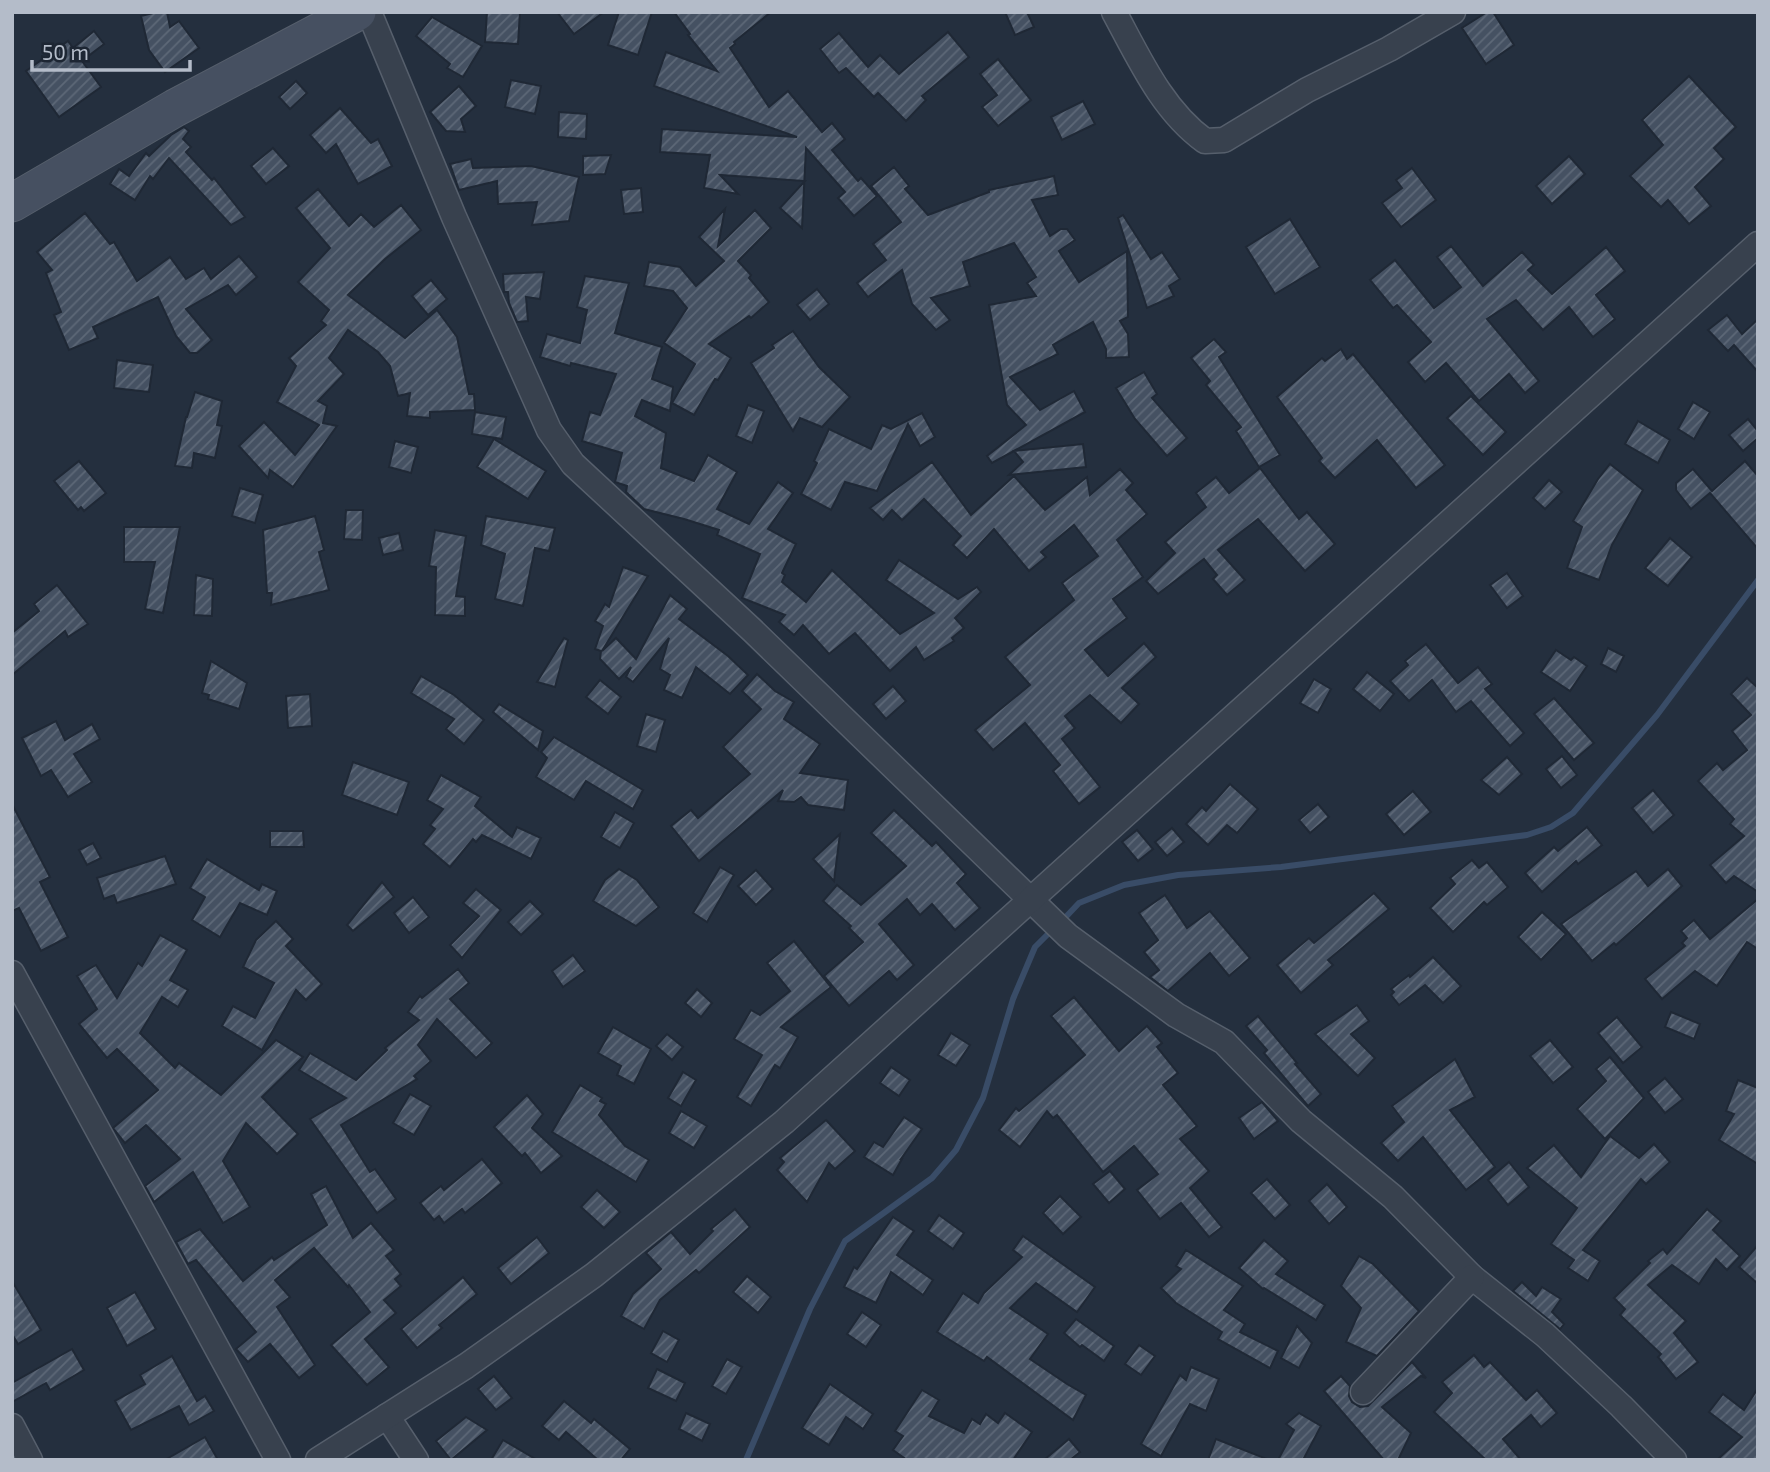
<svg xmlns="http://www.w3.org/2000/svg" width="1770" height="1472" viewBox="0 0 1770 1472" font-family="'Exo 2',sans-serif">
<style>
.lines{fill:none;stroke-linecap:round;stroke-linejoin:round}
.stream{stroke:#394c67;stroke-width:6}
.building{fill:url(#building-hatch);stroke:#1f2835;stroke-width:2}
.street-casing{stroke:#565f6c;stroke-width:27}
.secondary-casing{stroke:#565f6c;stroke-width:39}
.street{stroke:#38414e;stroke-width:24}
.secondary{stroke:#465061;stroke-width:37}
</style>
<defs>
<pattern id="building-hatch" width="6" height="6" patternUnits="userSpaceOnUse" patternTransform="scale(1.75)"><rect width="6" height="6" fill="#455162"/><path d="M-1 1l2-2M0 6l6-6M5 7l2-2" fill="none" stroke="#5d6877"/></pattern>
</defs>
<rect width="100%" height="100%" fill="#242f3e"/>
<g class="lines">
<!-- stream -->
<g class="stream">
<path d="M1061,922L1079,903L1124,885L1178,875L1281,867L1527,835L1551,827L1573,813L1657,715L1758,580"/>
<path d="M746,1460L810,1309L845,1241L932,1178L956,1150L983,1098L1013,999L1035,947L1053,929"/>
</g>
</g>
<!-- building -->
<g class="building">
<path d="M157,12H167L170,27L179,21L199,48L165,72L149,50L141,16Z"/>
<path d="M487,12H520L518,44L485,42Z"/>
<path d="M557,12H604L574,34Z"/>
<path d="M619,12H652L638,55L608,45Z"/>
<path d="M674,12H771L734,42L735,44L730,48L769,107L788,91L822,132L832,123L845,139L832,150L858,181L861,178L877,196L854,216L838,198L845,192L806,148L802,228L780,208L805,181L720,175L738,194L704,188L710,155L660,152L662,129L797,137L654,86L666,52L717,71L688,35L690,34Z"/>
<path d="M1005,12H1027L1034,27L1015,35Z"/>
<path d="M1487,12H1493L1514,45L1486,64L1462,28Z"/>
<path d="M432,17L482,46L463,77L447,68L450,64L416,36Z"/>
<path d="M94,31L104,44L82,61L101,87L59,117L26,71L68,41L73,48Z"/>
<path d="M948,32L969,57L922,96L926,100L906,121L878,93L874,97L846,68L839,73L820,49L839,33L868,67L880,55L899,74Z"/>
<path d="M998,59L1031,100L998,126L982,107L997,95L980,74Z"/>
<path d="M1689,76L1736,127L1714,148L1724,159L1695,187L1711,206L1689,224L1668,200L1661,207L1630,176L1663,145L1642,120Z"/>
<path d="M511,80L541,86L535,114L505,107Z"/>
<path d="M296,81L307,93L290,109L279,97Z"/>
<path d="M459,86L476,106L461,119L465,132L446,131L430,112Z"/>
<path d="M1083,101L1095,124L1062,140L1051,117Z"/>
<path d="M340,108L371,143L378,139L392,166L358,184L336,144L326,153L310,135Z"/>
<path d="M559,112L587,114L586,139L558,137Z"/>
<path d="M184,127L189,131L183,139L191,147L186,152L212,180L214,178L245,217L231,225L169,158L153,179L150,176L135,200L110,184L119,169L129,176L146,153L149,156L171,135Z"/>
<path d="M273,148L289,166L266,184L251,166Z"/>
<path d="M611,155L605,174L583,175V156Z"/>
<path d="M1569,156L1585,174L1552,204L1536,186Z"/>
<path d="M471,159L473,168L531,166L579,177L569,221L532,225L537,202L498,204L497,181L459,190L450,164Z"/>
<path d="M894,167L909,186L905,189L928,215L989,192V190L1054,176L1058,195L1032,200L1050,236L1061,229H1067L1075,240L1059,251L1079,282L1127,251L1128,317L1120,321L1128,334L1129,357L1106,358V349L1093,322L1053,345L1058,354L1010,377L1040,410L1074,391L1085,412L992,463L987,456L1026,425L1007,405L989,305L1036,296L1027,283L1036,277L1014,243L963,262L970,286L931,298L950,320L936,330L912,304L902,270L868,297L857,283L886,260L873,244L901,222L871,186Z"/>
<path d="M1412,168L1436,200L1401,227L1382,203L1402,188L1396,180Z"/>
<path d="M641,188L643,212L624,214L621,190Z"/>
<path d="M318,189L349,226L361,214L374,227L401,205L421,230L385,259L348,295L405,338L437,310L457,337L469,394H474L475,410L430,412V418L407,416L410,393L398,396L390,366L378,352L348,330L329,358L344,374L318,401L327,406L323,423L337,426L293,487L270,470L268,478L239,446L264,422L295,455L319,425L277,402L296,366L289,358L326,325L321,321L329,310L298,282L330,248L296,208Z"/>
<path d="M725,209L718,246L755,210L771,228L738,261L751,275L749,278L769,302L751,318L749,316L709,344L731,358L718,380L715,379L694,415L672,403L695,364L664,343L687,308L673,291L644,286L649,262L680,267L696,286L724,261L699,237Z"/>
<path d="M85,213L110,244L114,242L137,281L170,257L186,279L204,268L211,279L239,256L257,277L236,295L228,285L186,309L212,340L197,353H190L176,336L158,297L93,327L98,338L69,350L54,315L61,312L46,273L52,270L37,252Z"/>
<path d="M1123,215L1151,259L1162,252L1180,279L1169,286L1174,296L1147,308L1118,218Z"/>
<path d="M1290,219L1320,267L1275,294L1246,247Z"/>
<path d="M1451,246L1483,286L1522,252L1534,265L1528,270L1552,294L1606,247L1625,271L1596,295L1615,319L1593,337L1569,307L1543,330L1516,300L1487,319L1539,381L1525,393L1509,374L1479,401L1446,363L1425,382L1408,362L1431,342L1397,305L1393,308L1370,280L1395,260L1434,308L1461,287L1437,257Z"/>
<path d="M544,272L540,299L526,297L528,321L517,322L509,303L508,292H504L503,274Z"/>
<path d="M585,276L629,283L615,333L662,347L652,379L673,387L670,411L642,400L635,416L666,433L661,468L694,481L708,455L737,472L717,509L749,524L778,482L793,493L768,529L796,544L782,573L785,575L782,582L806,602L832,570L900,634L934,613L886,580L899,560L958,599L977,587L981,592L955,618L964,628L952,638L954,641L924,660L916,647L890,671L855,633L829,654L803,625L794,635L779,622L785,615L742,598L760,554L717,535L719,530L684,519L644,509L626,492L627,486L615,482L622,453L582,441L590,412L600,415L616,374L571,363L570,366L540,357L547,334L580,343L587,310L577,307Z"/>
<path d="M431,280L447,299L428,315L412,296Z"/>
<path d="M817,289L829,304L810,320L797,305Z"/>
<path d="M1727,315L1742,334L1758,319V372L1734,345L1728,351L1708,330Z"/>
<path d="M793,331L819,367L850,397L822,427L800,418L793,431L751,363L774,348L772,345Z"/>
<path d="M1214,339L1226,352L1219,357L1280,455L1259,467L1236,431L1241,427L1206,385L1210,381L1191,358Z"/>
<path d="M1341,349L1347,359L1353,354L1445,465L1416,488L1377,440L1335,478L1319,461L1322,458L1277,397L1322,358L1325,361Z"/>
<path d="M117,360L153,365L149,392L114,388Z"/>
<path d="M1144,372L1157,394L1152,398L1187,438L1167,456L1135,419L1116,388Z"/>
<path d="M195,392L222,401L217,425L222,426L215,458L194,453L192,468L175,466L186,417H187Z"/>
<path d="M1471,396L1506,432L1483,455L1447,418Z"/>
<path d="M1693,402L1710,412L1694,439L1678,429Z"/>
<path d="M748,405L764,411L752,443L736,436Z"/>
<path d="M475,412L506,417L502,439L472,434Z"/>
<path d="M922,413L935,437L920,446L908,424L877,491L845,482L831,510L801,494L817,463L814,461L829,429L871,449L882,425L891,429Z"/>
<path d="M1748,419L1758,431V438L1743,451L1729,435Z"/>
<path d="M1638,421L1670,440L1658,463L1625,444Z"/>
<path d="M494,439L546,471L528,499L477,467Z"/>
<path d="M395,441L418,447L411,473L389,467Z"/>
<path d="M1083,444L1086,467L1009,475L1023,462L1014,451Z"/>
<path d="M79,461L106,493L84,511L81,507L78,510L54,481Z"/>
<path d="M1745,461L1758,476V549L1710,493L1691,509L1676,490V483L1693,469L1712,491Z"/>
<path d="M932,462L971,515L1014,476L1045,510L1087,477L1090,495L1120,469L1133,483L1126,490L1147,514L1117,540L1143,577L1113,599L1127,618L1085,650L1108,676L1144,643L1156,657L1122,688L1139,704L1121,723L1090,695L1065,716L1075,728L1062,739L1100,787L1079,804L1053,771L1060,765L1025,723L993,750L975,730L1030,685L1005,657L1074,600L1062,583L1098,556L1074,525L1041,552L1046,557L1029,571L994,529L967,558L953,545L961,536L924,499L902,520L892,510L883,520L870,508Z"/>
<path d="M1610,464L1643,490L1612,545L1599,580L1567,568L1582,527L1573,521L1598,479Z"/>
<path d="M1260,468L1299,519L1307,512L1335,544L1305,571L1258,519L1218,550L1245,580L1227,595L1213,579L1217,575L1204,559L1158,594L1146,581L1175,553L1165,542L1206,507L1196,493L1216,477L1229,493Z"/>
<path d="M1549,480L1562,492L1545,509L1533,498Z"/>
<path d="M240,488L263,495L255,523L232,516Z"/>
<path d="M346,510H363L362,540L344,539Z"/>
<path d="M315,516L324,550L319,552L329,590L271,605L272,593H267L263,530Z"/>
<path d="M486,516L555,528L549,551L535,548L523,606L495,599L505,554L481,545Z"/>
<path d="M124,527H180L163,613L145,609L155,562H124Z"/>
<path d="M435,530L466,536L456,596L465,597V616L435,615L436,567L429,566Z"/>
<path d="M399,533L403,550L383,555L379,538Z"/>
<path d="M1670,538L1692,557L1668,586L1645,568Z"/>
<path d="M623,567L648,576L602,651L616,638L636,659L670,595L687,609L679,619L728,656L748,675L730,694L696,667L682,698L664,690L670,675L660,669L669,638L633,682L626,677L631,667L619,679L600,659L601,651L595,649L603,626L595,621L605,604L609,607Z"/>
<path d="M1507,573L1523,596L1507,608L1490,585Z"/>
<path d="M196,575L213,579L212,616L194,615Z"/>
<path d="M57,585L88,624L68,637L65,631L12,675V633L39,611L34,604Z"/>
<path d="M564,638L568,640L555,687L537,682Z"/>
<path d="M1426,644L1458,683L1478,667L1492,684L1485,689L1524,733L1510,746L1471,701L1456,712L1432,680L1409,701L1390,681L1408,665L1405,661Z"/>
<path d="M1608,648L1624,656L1616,672L1601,664Z"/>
<path d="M1556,650L1571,660L1574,657L1587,666L1570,691L1541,672Z"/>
<path d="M211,661L247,683L239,709L208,699L209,695L202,693Z"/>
<path d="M1367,672L1394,694L1380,711L1353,689Z"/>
<path d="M757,674L775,691L794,702L784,719L820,744L800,773L848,780L844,810L808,805L801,797L794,802L778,801L783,790L699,861L671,826L691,810L698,818L750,774L723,747L761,709L742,691Z"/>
<path d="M421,676L454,695L484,720L464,744L446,729L454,719L411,693Z"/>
<path d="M1747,678L1758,688V892L1734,876L1726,883L1710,865L1744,836L1730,824L1734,819L1698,781L1717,763L1723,770L1747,750L1732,731L1751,715L1731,694Z"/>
<path d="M1314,679L1331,689L1318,713L1300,703Z"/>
<path d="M600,680L621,697L608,714L586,697Z"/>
<path d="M893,686L906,701L886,719L873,704Z"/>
<path d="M310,694L312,726L288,728L286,696Z"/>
<path d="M1554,698L1594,743L1574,760L1534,714Z"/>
<path d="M499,704L543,731L538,750L493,712Z"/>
<path d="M646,714L665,720L656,752L637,746Z"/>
<path d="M56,721L65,740L92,724L100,739L74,754L92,782L68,797L51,770L41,776L22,738Z"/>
<path d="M554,737L643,790L633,809L586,781L574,800L536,777L547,758L541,752Z"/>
<path d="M1562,756L1577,775L1561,788L1546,769Z"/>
<path d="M1507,757L1522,774L1499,795L1481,780Z"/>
<path d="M353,762L409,782L397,815L342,795Z"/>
<path d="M441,775L481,797L475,806L512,837L517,827L541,838L531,859L482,835L476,842L473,839L450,867L423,844L435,829L430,825L443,809L427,800Z"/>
<path d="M1230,784L1258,809L1237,833L1227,825L1208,845L1186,824L1202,807L1206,811Z"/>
<path d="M1653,790L1674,815L1653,833L1632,808Z"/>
<path d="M1413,791L1431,812L1404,835L1386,814Z"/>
<path d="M12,804L50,877L40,882L68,937L41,951L19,908L12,911Z"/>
<path d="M1318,804L1329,817L1310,833L1299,820Z"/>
<path d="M894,810L932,846L936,842L966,874L957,883L980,908L955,930L932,904L920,915L907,899L879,924L914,965L897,980L889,971L849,1006L824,976L863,942L849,928L851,926L823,901L837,885L861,905L906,866L871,833Z"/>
<path d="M615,812L634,823L620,848L601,837Z"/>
<path d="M1587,827L1602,845L1578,864L1576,861L1542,892L1525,873L1554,847L1558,851Z"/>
<path d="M1172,828L1184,842L1167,856L1155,842Z"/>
<path d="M1137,830L1153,849L1138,861L1122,842Z"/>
<path d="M270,831H303L304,847H270Z"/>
<path d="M840,834L834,881L813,859Z"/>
<path d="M93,843L101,858L87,865L79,850Z"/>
<path d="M165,856L176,884L117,903L114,895L104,899L97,878Z"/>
<path d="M207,859L259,890L262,884L277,891L267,915L240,903L220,937L192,920L205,897L190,888Z"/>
<path d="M1472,860L1479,868L1487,862L1508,887L1487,905L1484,902L1453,932L1430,908L1455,884L1450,878Z"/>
<path d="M720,867L734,875L707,922L693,913Z"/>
<path d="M619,869L637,880L659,907L636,926L593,901L605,880Z"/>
<path d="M1668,869L1682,886L1616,945L1614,943L1592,961L1561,924L1636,871L1648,886Z"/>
<path d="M756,870L773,889L756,905L738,886Z"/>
<path d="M382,882L394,897L353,931L347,925Z"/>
<path d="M476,889L501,910L462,958L450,945L479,916L463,903Z"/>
<path d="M1374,893L1389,909L1328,960L1333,965L1301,993L1277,965L1309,938L1314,943Z"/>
<path d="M1165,895L1187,928L1210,911L1250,958L1229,976L1210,953L1168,991L1150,977L1159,970L1144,952L1158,940L1139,913Z"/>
<path d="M413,897L429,917L409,933L394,913Z"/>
<path d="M1758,899V949L1747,942L1717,986L1695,971L1662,999L1645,979L1685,946L1682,943L1687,938L1681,931L1694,920L1710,939Z"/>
<path d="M530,901L543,914L521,935L508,922Z"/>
<path d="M1542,912L1566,934L1541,960L1518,937Z"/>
<path d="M276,921L293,939L286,946L322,984L306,1000L296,990L262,1050L222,1026L233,1006L255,1018L274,983L243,967L256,940Z"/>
<path d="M160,935L187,950L170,980L188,990L178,1007L162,997L140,1033L175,1068L179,1063L221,1095L276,1040L303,1057L262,1097L298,1134L277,1154L246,1123L223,1161L250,1207L223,1223L193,1172L154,1202L145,1186L180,1159L146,1125L125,1143L113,1128L158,1090L117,1049L107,1058L79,1024L97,1009L77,976L96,965L117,998L138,963L142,966Z"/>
<path d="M794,941L831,987L781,1027L798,1037L780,1068L775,1065L751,1106L737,1097L762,1055L734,1039L751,1010L760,1015L790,991L767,963Z"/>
<path d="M573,955L585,971L563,987L552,971Z"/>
<path d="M1433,957L1461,986L1443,1003L1425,985L1399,1005L1391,995L1394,992L1391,989L1409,975L1410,977Z"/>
<path d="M458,969L469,983L450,999L492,1043L476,1058L437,1019L418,1045L431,1061L414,1076L417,1079L341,1125L370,1172L375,1169L396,1199L377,1213L310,1119L346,1098L299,1070L310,1053L356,1080L387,1050L385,1048L419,1020L408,1012L420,996L422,998Z"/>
<path d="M697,989L712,1003L701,1017L685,1003Z"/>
<path d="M1074,997L1119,1051L1147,1026L1162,1043L1157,1047L1178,1073L1163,1085L1197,1126L1180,1139L1209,1171L1190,1188L1222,1227L1209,1237L1181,1203L1160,1219L1137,1190L1158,1174L1134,1146L1103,1172L1057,1115L1053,1118L1047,1111L1020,1147L999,1130L1016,1108L1019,1111L1085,1055L1051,1016Z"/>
<path d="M1357,1005L1369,1021L1351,1034L1375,1058L1358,1076L1315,1034Z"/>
<path d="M1671,1012L1700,1024L1694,1039L1665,1027Z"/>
<path d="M1258,1016L1297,1063L1295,1064L1321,1094L1308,1106L1264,1053L1267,1050L1246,1026Z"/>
<path d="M1617,1017L1642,1047L1623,1063L1598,1033Z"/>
<path d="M613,1027L651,1049L634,1084L617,1075L621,1066L598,1053Z"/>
<path d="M951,1033L970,1045L956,1066L938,1055Z"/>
<path d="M667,1034L683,1047L672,1060L656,1046Z"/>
<path d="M1550,1040L1573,1067L1553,1083L1530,1056Z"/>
<path d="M1610,1057L1644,1098L1605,1139L1577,1109L1606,1081L1596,1069Z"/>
<path d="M1455,1059L1475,1097L1450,1110L1495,1167L1466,1190L1423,1137L1398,1161L1381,1143L1404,1122L1392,1106Z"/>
<path d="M891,1067L910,1080L899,1096L880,1083Z"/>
<path d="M683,1072L696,1080L681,1106L668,1098Z"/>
<path d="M1665,1078L1683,1099L1665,1113L1648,1092Z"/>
<path d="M1738,1080L1758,1088V1164L1719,1140L1734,1114L1726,1111Z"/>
<path d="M580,1085L602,1098L600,1101L606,1104L599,1115L625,1146L649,1160L636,1182L552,1132Z"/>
<path d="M410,1094L431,1106L414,1135L393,1123Z"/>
<path d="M527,1095L543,1114L532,1128L562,1156L541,1173L525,1153L522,1156L494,1127Z"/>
<path d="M1262,1102L1278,1121L1254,1139L1239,1118Z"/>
<path d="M681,1111L707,1126L694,1148L669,1133Z"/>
<path d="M904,1117L922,1129L901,1159H902L893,1175L864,1157L874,1142L883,1147Z"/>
<path d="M826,1120L855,1151L835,1169L829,1163L807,1202L777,1170L784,1162L780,1158Z"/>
<path d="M1610,1136L1639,1158L1654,1144L1670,1162L1646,1184L1641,1179L1583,1250L1600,1261L1588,1281L1568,1268L1574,1260L1551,1244L1577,1208L1527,1168L1554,1145L1581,1177Z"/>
<path d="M482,1159L502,1183L465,1213L462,1209L444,1223L439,1216L434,1220L420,1203L441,1186L444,1190Z"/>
<path d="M1509,1162L1529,1187L1508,1205L1488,1180Z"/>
<path d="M1110,1171L1125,1189L1109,1203L1093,1184Z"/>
<path d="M1267,1179L1290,1205L1275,1219L1251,1193Z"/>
<path d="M1327,1184L1347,1207L1329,1224L1309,1201Z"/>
<path d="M326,1186L353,1238L371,1223L394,1250L386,1256L401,1274L395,1279L401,1286L384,1300L396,1313L365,1339L389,1367L367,1385L331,1345L370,1312L349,1285L348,1287L314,1248L275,1280L290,1297L277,1307L315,1365L299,1378L270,1344L248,1362L236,1349L256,1332L196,1260L188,1264L176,1242L200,1229L243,1281L272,1257L274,1260L327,1225L311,1194Z"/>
<path d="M597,1190L620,1212L604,1228L581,1207Z"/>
<path d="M1060,1196L1081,1217L1063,1234L1043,1213Z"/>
<path d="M735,1209L750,1227L699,1273L696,1270L660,1300L644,1329L621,1316L633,1294L661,1269L646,1253L671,1232L690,1254L713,1231L711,1229Z"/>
<path d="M1707,1209L1721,1221L1713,1230L1740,1256L1727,1270L1716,1259L1699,1284L1672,1265L1648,1285L1686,1321L1674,1333L1698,1362L1676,1379L1658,1357L1661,1354L1620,1315L1625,1309L1614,1298L1650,1263L1648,1261L1663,1249L1667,1254Z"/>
<path d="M939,1215L964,1233L953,1249L928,1231Z"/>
<path d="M893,1217L914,1231L897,1255L933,1280L923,1295L891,1272L876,1303L844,1287L854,1267L857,1269Z"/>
<path d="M1023,1236L1095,1287L1077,1312L1036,1283L1010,1308L1048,1334L1030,1359L1067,1384L1086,1395L1073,1420L987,1357L984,1361L937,1332L963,1293L978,1303L984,1293L1022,1257L1013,1250Z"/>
<path d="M537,1237L549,1253L511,1284L498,1268Z"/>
<path d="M1264,1240L1288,1261L1276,1274L1325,1305L1316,1320L1264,1288L1263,1289L1239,1268Z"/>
<path d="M1758,1245V1284L1739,1267Z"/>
<path d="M1186,1250L1243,1286L1224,1310L1245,1324L1240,1332L1278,1351L1270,1368L1218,1339L1222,1332L1176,1303L1161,1288L1181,1269L1176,1266Z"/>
<path d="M1359,1256L1373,1264L1419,1311L1377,1356L1346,1342L1361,1308L1341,1286Z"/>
<path d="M747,1276L771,1297L758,1313L733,1292Z"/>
<path d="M463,1277L477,1294L439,1325L442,1328L417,1348L401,1329Z"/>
<path d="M12,1281L41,1330L18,1344L12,1334Z"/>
<path d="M1522,1282L1536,1296L1542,1287L1561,1299L1552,1312L1564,1324L1560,1329L1513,1291Z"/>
<path d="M135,1292L156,1329L127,1346L107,1308Z"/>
<path d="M862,1312L881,1325L866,1347L847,1334Z"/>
<path d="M1076,1319L1114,1346L1104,1361L1082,1345L1080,1347L1064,1333Z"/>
<path d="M1297,1326L1312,1343L1299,1368L1281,1358Z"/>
<path d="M663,1331L679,1340L667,1362L651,1353Z"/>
<path d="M1139,1345L1155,1356L1141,1375L1125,1364Z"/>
<path d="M72,1349L84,1370L50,1390L46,1383L12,1402V1383Z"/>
<path d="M1474,1355L1484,1367L1490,1362L1526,1400L1537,1390L1557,1413L1541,1427L1531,1415L1503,1439L1521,1460H1486L1434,1412L1452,1393L1442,1382Z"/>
<path d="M172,1356L197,1401L205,1396L214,1411L189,1425L179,1406L131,1430L115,1401L145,1384L140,1375Z"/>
<path d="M727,1359L742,1367L726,1394L712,1386Z"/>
<path d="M1412,1362L1426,1378L1421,1376L1382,1407L1411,1433L1398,1460H1384L1324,1391L1341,1376L1350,1386L1349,1396L1352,1402L1360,1407L1368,1406Z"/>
<path d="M1191,1367L1219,1379L1206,1411L1190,1404L1161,1456L1141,1444L1180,1375L1186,1380Z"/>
<path d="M657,1369L685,1383L676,1401L648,1388Z"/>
<path d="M494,1376L512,1398L496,1410L478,1389Z"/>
<path d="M830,1384L873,1414L863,1429L846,1417L829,1445L802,1428Z"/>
<path d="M1758,1388V1460H1717L1742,1437L1709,1412L1723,1394L1744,1410Z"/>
<path d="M922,1390L939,1400L929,1416L964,1433L972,1419L980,1424L986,1414L998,1423L1005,1413L1032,1432L1013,1460H907L893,1450L903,1436L895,1431Z"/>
<path d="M564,1401L591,1423L594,1419L630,1449L621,1460H598L566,1432L559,1440L542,1426Z"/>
<path d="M686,1413L710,1424L702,1441L679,1429Z"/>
<path d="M1299,1413L1321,1426L1303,1460H1278L1294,1430L1286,1424Z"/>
<path d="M466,1417L487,1430L451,1460L436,1441Z"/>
<path d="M205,1437L218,1460H165Z"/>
<path d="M1069,1439L1080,1452L1070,1460H1044Z"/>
<path d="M1216,1439L1267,1459L1266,1460H1208Z"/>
<path d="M503,1440L537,1460H491Z"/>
</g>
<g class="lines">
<defs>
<g id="street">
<path d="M369,12L454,217L549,430L573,464L752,630L1068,936L1176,1015L1224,1042L1301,1121L1393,1197L1472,1277L1545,1335L1621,1406L1674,1460"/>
<path d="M1114,12C1139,58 1162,110 1205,141L1224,140L1307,90L1389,49L1453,12"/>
<path d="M12,973L278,1460"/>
<path d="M1363,1392L1472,1277"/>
<path d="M387,1416L416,1460"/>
<path d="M12,1426L30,1460"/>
<path d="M318,1460L466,1366L594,1275L784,1122L1758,244"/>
</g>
<path id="secondary" d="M12,203L175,108L357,12"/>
</defs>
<!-- street casing -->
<use href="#street" class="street-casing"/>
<!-- secondary casing -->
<use href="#secondary" class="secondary-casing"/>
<!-- street -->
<use href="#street" class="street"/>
<!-- secondary -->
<use href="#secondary" class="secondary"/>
</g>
<!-- border -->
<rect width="1770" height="1472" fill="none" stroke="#b4bcc9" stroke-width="28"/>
<!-- scale -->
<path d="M32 60v10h158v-10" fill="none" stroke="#b4bcc9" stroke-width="3.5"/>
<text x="42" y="60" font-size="21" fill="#b4bcc9" stroke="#1d2633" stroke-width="5" paint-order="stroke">50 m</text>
</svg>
